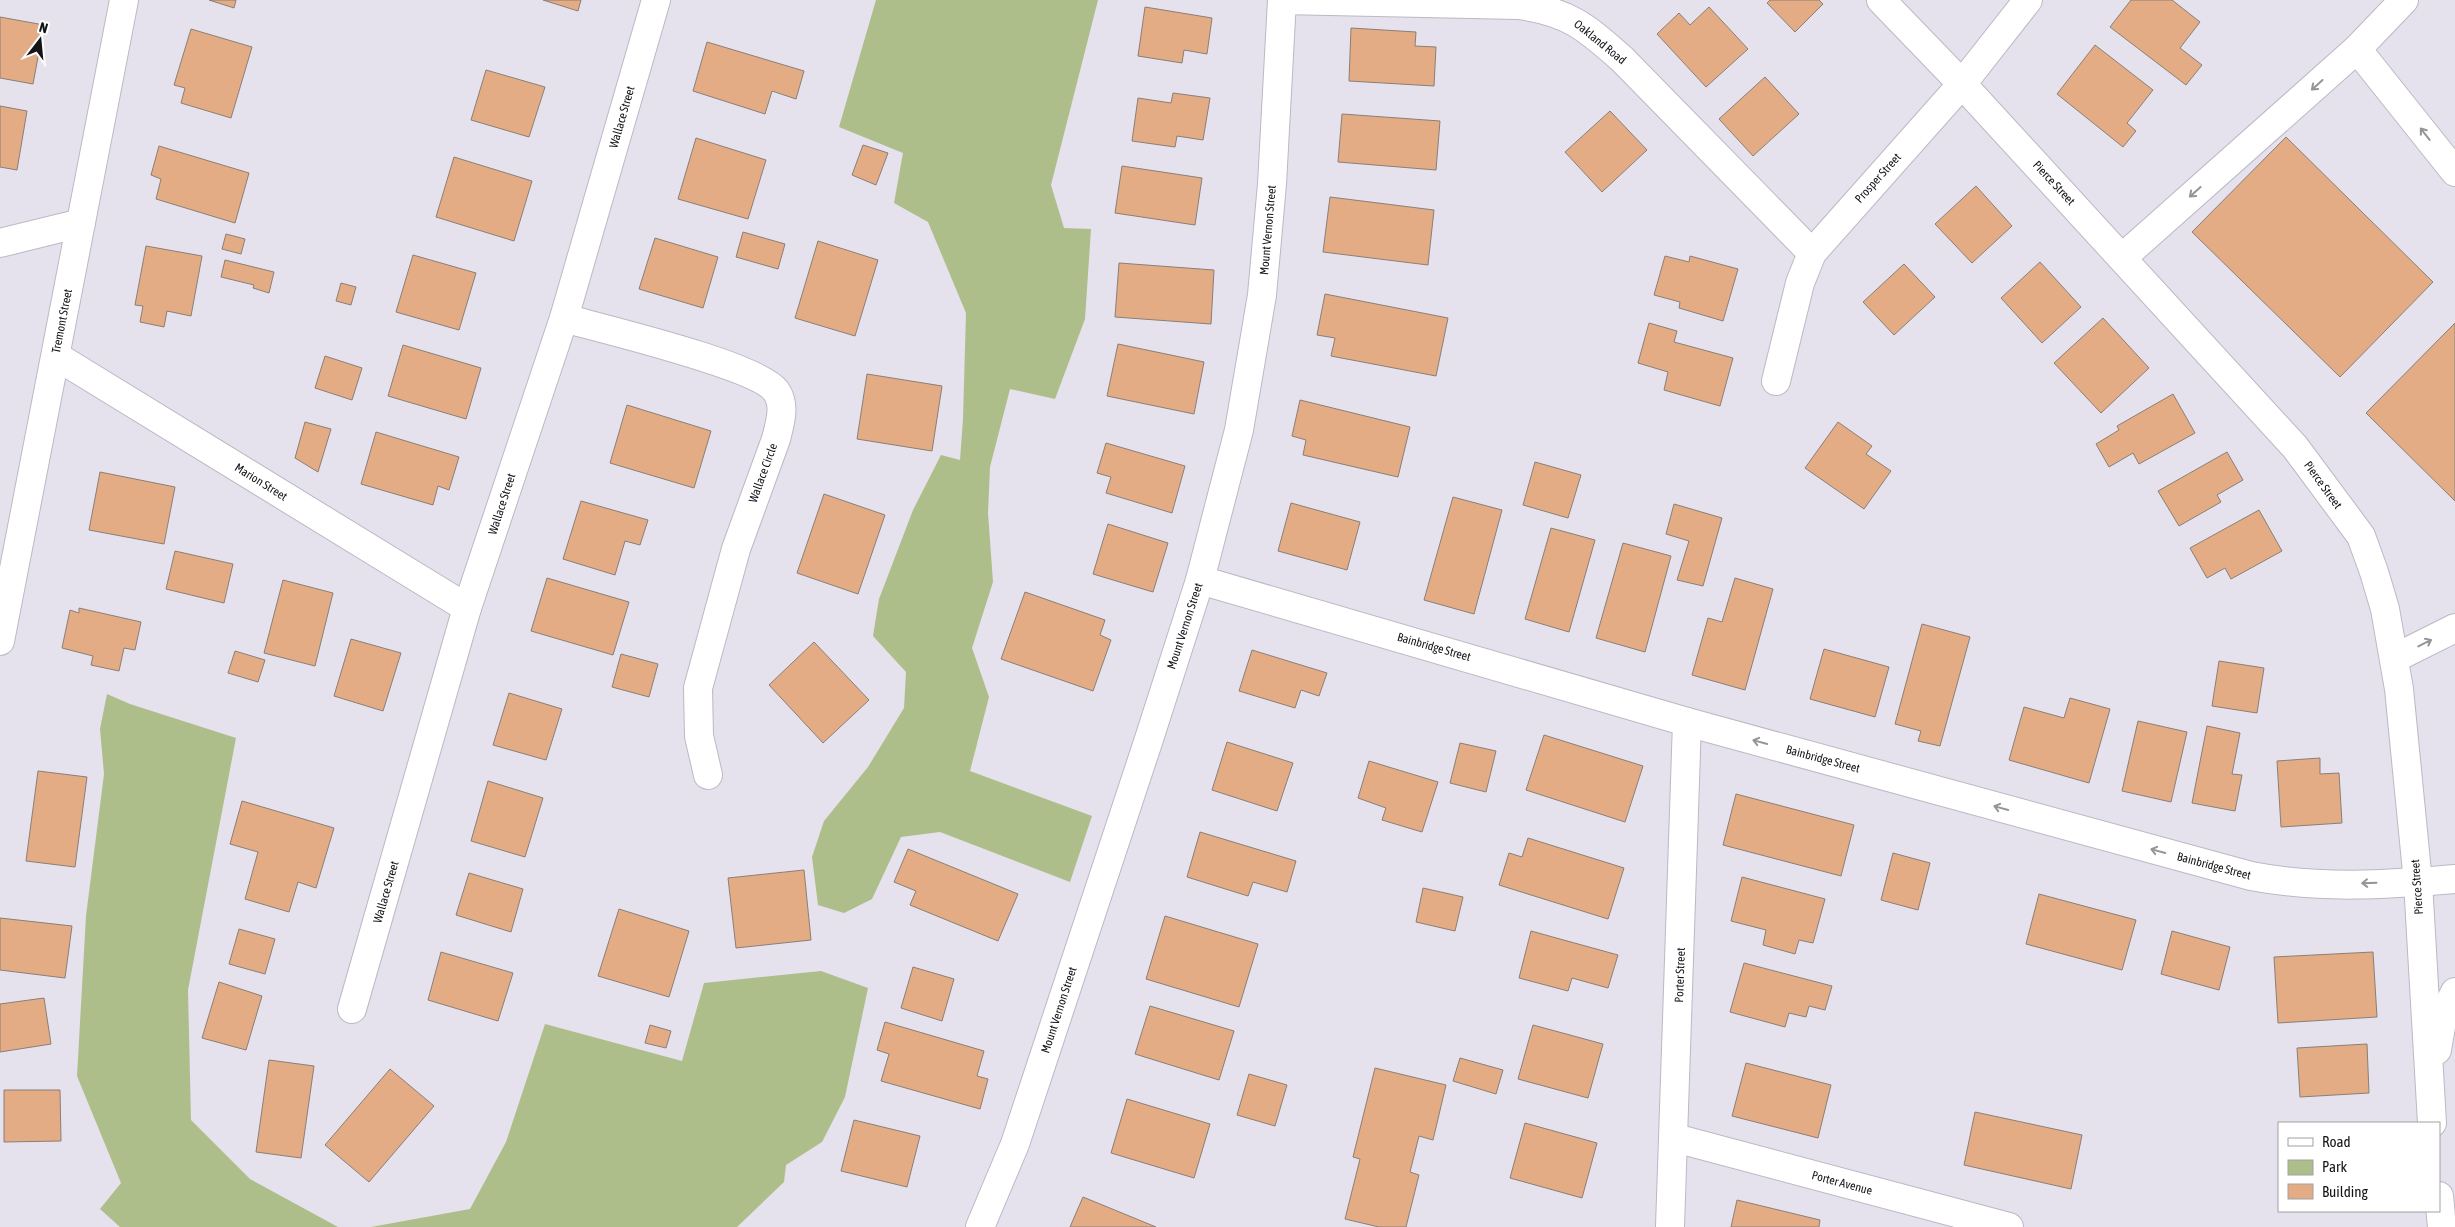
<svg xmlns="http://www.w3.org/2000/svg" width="2455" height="1227" viewBox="0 0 2455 1227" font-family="'Asap Condensed',sans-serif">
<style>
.green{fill:#adbe8a}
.building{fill:#e4ac85;stroke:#897f77}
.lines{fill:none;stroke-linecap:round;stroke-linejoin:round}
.minor-casing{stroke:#bcb8c4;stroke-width:30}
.minor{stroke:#fff;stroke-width:28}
.oneway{stroke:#959597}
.labels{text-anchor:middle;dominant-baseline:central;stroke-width:5;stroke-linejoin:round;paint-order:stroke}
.street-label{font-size:12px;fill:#141317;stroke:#fff}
</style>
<rect width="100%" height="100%" fill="#e5e1ed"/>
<!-- green -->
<g class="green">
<path d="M876,0H1098L1051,185L1064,228L1091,229L1085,319L1055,399L1010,389L990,467L988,513L993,582L972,648L989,697L970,771L1092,816L1070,882L940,832L901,837L872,899L844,913L818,905L812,857L824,821L868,767L904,708L906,672L873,636L879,599L913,510L941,455L960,460L963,419L966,313L928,222L894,203L903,153L839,127Z"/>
<path d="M107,694L130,704L236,738L188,990L191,1120L250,1179L338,1227H120L100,1209L121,1183L77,1076L86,916L104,774L100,729Z"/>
<path d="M821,971L868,988L845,1097L822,1142L786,1165L784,1182L737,1227H371L470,1209L506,1142L545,1024L682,1061L704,983Z"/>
</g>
<!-- building -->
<g class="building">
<path d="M209,0H236L234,8Z"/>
<path d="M543,0H581L578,11Z"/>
<path d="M1770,0H1819L1823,4L1795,32L1767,3Z"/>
<path d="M2131,0H2172L2200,22L2180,48L2202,65L2186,85L2110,27Z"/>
<path d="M1145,7L1212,18L1207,54L1184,50L1182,63L1138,56Z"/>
<path d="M1709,7L1748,49L1706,87L1657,34L1679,13L1690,25Z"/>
<path d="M0,17L44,25L33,84L0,78Z"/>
<path d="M1351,28L1416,32L1415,46L1436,47L1434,86L1349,81Z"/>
<path d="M191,29L252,47L231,118L181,103L185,88L174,85Z"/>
<path d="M707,42L804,71L796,99L772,91L765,114L693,91Z"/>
<path d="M2095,45L2153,90L2127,123L2136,131L2123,147L2057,94Z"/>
<path d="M486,70L545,87L529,137L471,120Z"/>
<path d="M1765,77L1799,114L1753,156L1719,119Z"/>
<path d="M1173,93L1210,98L1203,140L1177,136L1175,147L1132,141L1138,98L1171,103Z"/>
<path d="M0,106L27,111L17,170L0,167Z"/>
<path d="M1610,111L1647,150L1602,192L1565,152Z"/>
<path d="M1342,114L1440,121L1436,170L1338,162Z"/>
<path d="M2286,137L2433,282L2340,377L2192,232Z"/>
<path d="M696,138L766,160L748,219L678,199Z"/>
<path d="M863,145L888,153L876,185L852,175Z"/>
<path d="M159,146L249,173L235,223L156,199L161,179L151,175Z"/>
<path d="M454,157L532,181L514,241L436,217Z"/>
<path d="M1122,166L1202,178L1195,225L1115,213Z"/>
<path d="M1976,186L2012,226L1972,263L1935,224Z"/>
<path d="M1330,197L1434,210L1428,265L1323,252Z"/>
<path d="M743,232L785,244L778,269L736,257Z"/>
<path d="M226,234L245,239L241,254L222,249Z"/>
<path d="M655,238L718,257L703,308L639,289Z"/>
<path d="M818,241L878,260L855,336L795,318Z"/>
<path d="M146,246L202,256L191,316L167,311L164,327L140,322L143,306L135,305Z"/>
<path d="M413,255L476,273L459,330L396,312Z"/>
<path d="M1665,256L1689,262L1690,256L1738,269L1723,321L1679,308L1680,302L1654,295Z"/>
<path d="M225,260L274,272L269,293L253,288L254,285L221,277Z"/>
<path d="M2040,262L2081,307L2042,343L2001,298Z"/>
<path d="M1119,263L1214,270L1211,324L1115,317Z"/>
<path d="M1904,264L1935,297L1894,335L1863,302Z"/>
<path d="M341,283L356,287L351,305L336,301Z"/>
<path d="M1325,294L1448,318L1436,376L1331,356L1335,338L1317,335Z"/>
<path d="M2103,318L2149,368L2101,413L2054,363Z"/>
<path d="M1649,323L1677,331L1674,342L1733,358L1720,406L1664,390L1668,372L1638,363Z"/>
<path d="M2455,323V501L2366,413Z"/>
<path d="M1118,344L1204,362L1194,414L1107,396Z"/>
<path d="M403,345L481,368L466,419L388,396Z"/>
<path d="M325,356L362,368L352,400L315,388Z"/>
<path d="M867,374L942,386L932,451L857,439Z"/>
<path d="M2173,394L2195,433L2139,464L2133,453L2109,467L2096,444L2119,430L2117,426Z"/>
<path d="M1300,400L1410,427L1398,477L1303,455L1306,440L1292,436Z"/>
<path d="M627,405L711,431L694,488L610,463Z"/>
<path d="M305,422L331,429L318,472L295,458Z"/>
<path d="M1838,422L1872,446L1866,454L1891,471L1864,509L1805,468Z"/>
<path d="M376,432L459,457L449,490L438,486L433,505L361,484Z"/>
<path d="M1106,443L1185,466L1172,513L1106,493L1111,477L1097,473Z"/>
<path d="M2227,452L2243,480L2217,495L2221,502L2179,526L2158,491Z"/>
<path d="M1535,462L1581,475L1568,518L1523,505Z"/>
<path d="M100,472L175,487L164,544L89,530Z"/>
<path d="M824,494L885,515L858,594L797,573Z"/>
<path d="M1453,497L1502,510L1474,614L1424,600Z"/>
<path d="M581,501L648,520L640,545L625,541L615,575L563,559Z"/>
<path d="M1291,503L1360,522L1347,570L1278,551Z"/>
<path d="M1674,504L1722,518L1703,586L1677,580L1689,541L1666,534Z"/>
<path d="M2259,510L2282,551L2231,579L2225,568L2207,578L2190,548Z"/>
<path d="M1108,524L1168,543L1153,592L1093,574Z"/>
<path d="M1551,528L1595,540L1569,632L1525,619Z"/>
<path d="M1623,543L1671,556L1645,652L1596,638Z"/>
<path d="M175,551L233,564L224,603L166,589Z"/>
<path d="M547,578L629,602L613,655L531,631Z"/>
<path d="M1735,578L1773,589L1745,690L1692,675L1708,618L1722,622Z"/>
<path d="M283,580L333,593L315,666L264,653Z"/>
<path d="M1025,592L1105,620L1100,635L1111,640L1093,691L1001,659Z"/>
<path d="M79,608L141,622L135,650L124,648L119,671L91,665L93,656L62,648L70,610L79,613Z"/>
<path d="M1922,624L1970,637L1940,746L1918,741L1921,731L1895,724Z"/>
<path d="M351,639L401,653L383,711L334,696Z"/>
<path d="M814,642L869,700L823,743L769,685Z"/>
<path d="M1824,649L1889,667L1875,717L1810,699Z"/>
<path d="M1252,650L1327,673L1319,696L1301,690L1295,708L1239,691Z"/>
<path d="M235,651L265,660L258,682L228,673Z"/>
<path d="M621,654L658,664L649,697L612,687Z"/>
<path d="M2219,661L2264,668L2257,713L2212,706Z"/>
<path d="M509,693L562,709L546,760L493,745Z"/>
<path d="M2070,698L2110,709L2089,783L2009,760L2024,707L2064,718Z"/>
<path d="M2138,721L2187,732L2171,802L2122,791Z"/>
<path d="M2207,726L2240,733L2232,774L2242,775L2235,811L2192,803Z"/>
<path d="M1544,735L1643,766L1625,822L1526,790Z"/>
<path d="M1227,742L1293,763L1277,811L1212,790Z"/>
<path d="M1460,743L1496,751L1486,792L1450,783Z"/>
<path d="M2320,758V774L2339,773L2342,823L2281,827L2277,761Z"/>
<path d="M1369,761L1438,782L1422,832L1382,820L1386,808L1358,798Z"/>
<path d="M38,771L87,777L75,867L26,861Z"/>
<path d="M488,781L543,798L525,857L471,841Z"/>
<path d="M1736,794L1854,825L1841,876L1723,845Z"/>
<path d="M242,801L334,828L316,888L298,882L289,912L245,899L258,852L230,844Z"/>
<path d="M1200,832L1296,861L1287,892L1253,882L1248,896L1187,877Z"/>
<path d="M1528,838L1624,868L1608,919L1499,885L1509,853L1522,857Z"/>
<path d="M908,849L1018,894L998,941L910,905L916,891L894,882Z"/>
<path d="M1893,853L1930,863L1918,910L1881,900Z"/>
<path d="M804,870L811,940L736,948L728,878Z"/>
<path d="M469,873L523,889L511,932L456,915Z"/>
<path d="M1742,877L1825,899L1813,943L1799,940L1795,954L1763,945L1766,930L1731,921Z"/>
<path d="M1423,888L1463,897L1455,931L1416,922Z"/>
<path d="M2039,894L2136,920L2122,970L2026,944Z"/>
<path d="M619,909L689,931L669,997L598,976Z"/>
<path d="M1165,916L1258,944L1239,1007L1146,979Z"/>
<path d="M0,918L72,926L65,978L0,970Z"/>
<path d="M239,929L275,939L265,974L229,964Z"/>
<path d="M1531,931L1618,955L1608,988L1572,978L1568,991L1519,978Z"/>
<path d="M2172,931L2230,947L2219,990L2161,974Z"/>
<path d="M441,952L513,973L498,1021L428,1000Z"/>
<path d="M2373,952L2377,1017L2278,1023L2274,957Z"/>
<path d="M1744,963L1832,986L1825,1010L1809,1006L1806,1017L1789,1013L1785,1027L1730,1012Z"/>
<path d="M913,967L954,979L942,1021L901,1008Z"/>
<path d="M219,982L262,996L246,1050L202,1038Z"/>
<path d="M44,998L51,1044L0,1052V1004Z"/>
<path d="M1150,1006L1234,1031L1219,1080L1135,1054Z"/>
<path d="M885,1022L984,1051L977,1076L988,1079L980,1109L881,1081L889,1054L877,1050Z"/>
<path d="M650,1025L671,1031L666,1048L645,1043Z"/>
<path d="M1533,1025L1603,1044L1588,1098L1518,1079Z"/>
<path d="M2367,1044L2369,1093L2300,1097L2297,1048Z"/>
<path d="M1460,1058L1503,1070L1496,1094L1453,1081Z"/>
<path d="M269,1060L314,1066L301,1158L256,1152Z"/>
<path d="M1746,1063L1831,1085L1818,1138L1732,1116Z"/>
<path d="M1375,1068L1446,1085L1433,1140L1419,1136L1410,1172L1419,1175L1406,1227H1379L1345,1219L1360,1159L1353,1157Z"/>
<path d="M390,1069L434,1106L369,1182L325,1145Z"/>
<path d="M1249,1074L1287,1085L1275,1126L1237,1115Z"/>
<path d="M4,1090H60L61,1141L4,1142Z"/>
<path d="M1127,1099L1210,1124L1194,1178L1111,1153Z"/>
<path d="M1975,1112L2082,1135L2071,1189L1964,1165Z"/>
<path d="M854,1120L920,1136L907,1187L841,1171Z"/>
<path d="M1525,1123L1597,1143L1582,1198L1510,1178Z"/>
<path d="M1083,1197L1156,1227H1070Z"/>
<path d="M1737,1200L1820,1220L1819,1227H1731Z"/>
</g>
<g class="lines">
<defs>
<g id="minor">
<path d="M1282,0L1519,5C1568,12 1585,26 1622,59L1812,253"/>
<path d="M1881,0L1962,84L2295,447L2361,536L2374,572L2385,609L2399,689L2418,882L2432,1123"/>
<path d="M2357,49L2404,0"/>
<path d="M0,243L81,223"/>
<path d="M2122,258L2357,49L2455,172"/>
<path d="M564,318C602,329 757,365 776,391C786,405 780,423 776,439L736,549L698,688L699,736L708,775"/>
<path d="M56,356L467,608"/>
<path d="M1776,381L1800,283L1812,253L1962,84L2028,0"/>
<path d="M1200,580L1687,722L2251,876C2318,889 2387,885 2455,879"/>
<path d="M0,641L124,0"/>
<path d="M2395,658L2455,628"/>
<path d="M352,1009L467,608L564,318L656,0"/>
<path d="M2437,1050L2443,1015L2455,992"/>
<path d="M1675,1138L2009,1227"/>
<path d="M2439,1196L2442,1227"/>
<path d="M980,1227L1015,1144L1149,739L1200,580L1239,430L1262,295L1272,184L1282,0"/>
<path d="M1670,1227L1687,722"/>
</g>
</defs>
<!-- minor casing -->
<use href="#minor" class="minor-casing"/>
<!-- minor -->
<use href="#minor" class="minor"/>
</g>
<!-- one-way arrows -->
<defs><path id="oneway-shaft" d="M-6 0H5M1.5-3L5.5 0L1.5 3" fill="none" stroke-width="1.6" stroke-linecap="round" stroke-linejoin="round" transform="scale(1.25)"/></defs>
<g class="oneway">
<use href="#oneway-shaft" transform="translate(2317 85) rotate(138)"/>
<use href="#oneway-shaft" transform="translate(2425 134) rotate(-128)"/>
<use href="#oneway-shaft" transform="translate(2195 192) rotate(138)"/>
<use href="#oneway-shaft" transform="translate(2425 643) rotate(-27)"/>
<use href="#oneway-shaft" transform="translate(1760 742) rotate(-165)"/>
<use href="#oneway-shaft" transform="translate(2001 808) rotate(-165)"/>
<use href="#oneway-shaft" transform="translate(2158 851) rotate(-165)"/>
<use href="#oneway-shaft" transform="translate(2369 883) rotate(178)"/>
</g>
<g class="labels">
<!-- street labels -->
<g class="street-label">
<text transform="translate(1600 42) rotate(39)">Oakland Road</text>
<text transform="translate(622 117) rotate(-74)">Wallace Street</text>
<text transform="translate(1878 178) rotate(-48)">Prosper Street</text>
<text transform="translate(2054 183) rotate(47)">Pierce Street</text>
<text transform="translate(1268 230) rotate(-85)">Mount Vernon Street</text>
<text transform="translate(62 321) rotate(-79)">Tremont Street</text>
<text transform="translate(763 473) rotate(-70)">Wallace Circle</text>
<text transform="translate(261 482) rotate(32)">Marion Street</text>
<text transform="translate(2323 485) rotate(54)">Pierce Street</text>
<text transform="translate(502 504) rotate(-72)">Wallace Street</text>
<text transform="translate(1185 626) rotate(-72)">Mount Vernon Street</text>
<text transform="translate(1434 647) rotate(16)">Bainbridge Street</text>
<text transform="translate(1823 759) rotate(15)">Bainbridge Street</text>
<text transform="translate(2214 866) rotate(15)">Bainbridge Street</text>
<text transform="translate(2417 887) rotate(-94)">Pierce Street</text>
<text transform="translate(386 892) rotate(-74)">Wallace Street</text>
<text transform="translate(1680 975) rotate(-88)">Porter Street</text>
<text transform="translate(1059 1010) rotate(-72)">Mount Vernon Street</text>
<text transform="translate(1842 1183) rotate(15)">Porter Avenue</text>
</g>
</g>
<!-- legend -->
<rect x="2278" y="1122" width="162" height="90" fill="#ffffff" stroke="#a1a1a2"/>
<rect x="2288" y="1138" width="25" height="8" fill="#ffffff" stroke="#a1a1a2"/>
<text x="2322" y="1147" font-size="15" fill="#141317">Road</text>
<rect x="2288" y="1160" width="25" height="15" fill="#adbe8a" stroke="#a1a1a2"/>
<text x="2322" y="1172" font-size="15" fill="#141317">Park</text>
<rect x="2288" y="1184" width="25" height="15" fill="#e4ac85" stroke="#a1a1a2"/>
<text x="2322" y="1197" font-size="15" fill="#141317">Building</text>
<!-- north arrow -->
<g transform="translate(40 40) rotate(16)" stroke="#ffffff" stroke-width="4" paint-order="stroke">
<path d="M0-4L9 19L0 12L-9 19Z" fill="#141317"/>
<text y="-8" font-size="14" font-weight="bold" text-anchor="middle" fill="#141317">N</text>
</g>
</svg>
